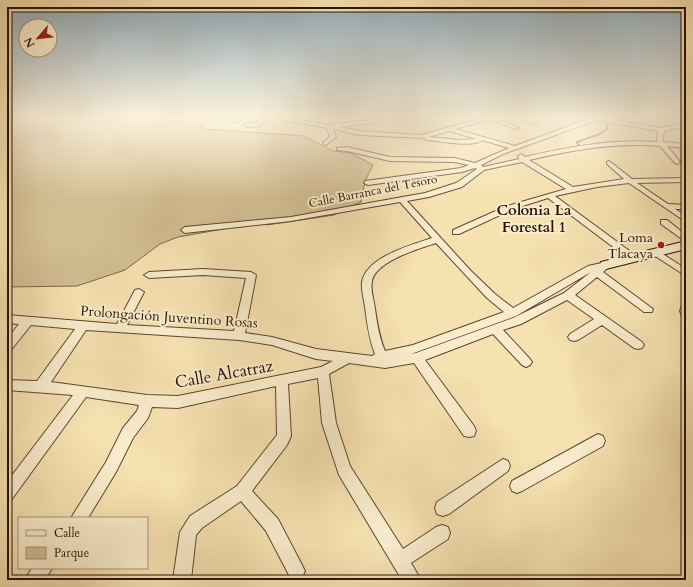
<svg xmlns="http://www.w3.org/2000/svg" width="693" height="587" viewBox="0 0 693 587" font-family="Cardo,serif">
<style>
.green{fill:#d3be93;stroke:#7d684c}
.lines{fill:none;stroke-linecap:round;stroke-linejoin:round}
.stream{stroke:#796448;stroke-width:2}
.street-casing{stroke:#5b462f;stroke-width:2}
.secondary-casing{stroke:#271204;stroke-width:2}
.street{fill:#f9eccc;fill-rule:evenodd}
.secondary{fill:#f9eccc;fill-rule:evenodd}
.poi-dot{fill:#8f2418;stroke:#f9eccc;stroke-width:1.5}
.labels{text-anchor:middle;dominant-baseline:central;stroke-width:4;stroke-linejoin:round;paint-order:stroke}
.far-street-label{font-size:12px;fill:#271204;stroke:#f9eccc}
.poi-label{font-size:14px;fill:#271204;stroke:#f9eccc;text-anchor:end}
.street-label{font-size:14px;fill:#271204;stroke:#f9eccc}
.neighbourhood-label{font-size:15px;font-weight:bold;fill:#271204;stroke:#f9eccc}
.near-street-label{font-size:17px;fill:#271204;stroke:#f9eccc}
</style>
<rect width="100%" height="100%" fill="#f6e1b0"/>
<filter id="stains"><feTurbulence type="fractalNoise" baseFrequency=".005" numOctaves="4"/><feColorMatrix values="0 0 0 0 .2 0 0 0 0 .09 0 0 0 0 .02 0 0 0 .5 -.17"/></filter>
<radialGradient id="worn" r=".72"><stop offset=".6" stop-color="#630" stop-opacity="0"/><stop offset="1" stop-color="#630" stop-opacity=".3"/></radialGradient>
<!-- green -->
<path class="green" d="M7,116H196L194,118L206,129L304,136L333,151L351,153L373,165L365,181L361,202L334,215L267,225L263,222L178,237L160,244L125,270L77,286L7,287Z"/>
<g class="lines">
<!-- stream -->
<g class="stream">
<path d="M609,120L645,116"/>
<path d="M579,146L577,142L600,134L607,129V122"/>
</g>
<defs>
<g id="street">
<path d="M238,116H245L237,122H233V120Z"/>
<path d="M262,116H268L260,126L247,127L244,125L247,123H256Z"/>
<path d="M403,116H421L340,127L360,131L421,135L490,116H500L496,118L519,128L514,129L491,119L455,129L515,146L596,116H605L603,118L661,128L686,123V127L664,131L662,141L664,142L686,144V148L667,146L680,162L677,164L675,163L660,146C615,142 572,150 529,160L573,187L624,179L607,164V162L609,161L632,179L686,178V182L637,183L668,204L686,205V209H675L686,216V222L629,183L597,187L555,196L635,255L637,257L635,259H629L548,198L513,209L459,234H453V230L507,206L566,189L522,162L484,170L462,187L429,197L407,201L471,271L495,294L513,308L588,266L606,262L611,265L603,272L653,309L652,312H644L597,277L575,295L642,342L644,345L642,348L638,349L634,348L602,325L578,340L574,341L570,340L568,337L570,334L594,319L567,300L521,324L503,330L530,359L532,362L530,365L526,367L522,365L493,334L425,360L474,426L476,431L474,436L469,437L464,436L414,363L385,368L349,363L329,374L336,423L350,466L403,549L436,527L442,525L448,527L450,533L448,539L411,563L421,580H402L339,475L322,423L318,378L288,384L291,436L287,445L252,491L278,519L302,565L305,571L302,577L296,580L290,577L266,531L241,501L202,528L196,535L191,580H173L180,532L190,516L237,486L277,435L276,386L178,408L152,407L148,418L133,438L116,472L88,518H71L106,462L123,428L137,411L139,405L86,397L12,499L7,502V482L73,395L7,390V380L37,381L75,329L31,325L11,350L7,352V339L19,324L7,323V315L117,324L135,290L139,289L144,292L127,325L234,331L246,278L203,275L149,278L144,275L149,272L203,269L251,272L256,275L245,333L272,337L316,349L372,356L375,354C369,339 367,323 365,307C364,299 361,290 362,282C366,257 411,245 432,238L400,202L291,221L185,233L181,230L185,227L291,217L425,193L456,183L477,169L475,168L462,172L368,185L364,183L365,181L461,168L469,165L454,162L390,161L347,151L337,150V148L347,147L390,157L454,158L475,163L509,148L482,140C476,148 438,141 427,140L424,138L360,135L333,129L336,137L326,145L323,143L330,137L327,128L278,119L281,117L329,125ZM597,120L658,131L657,142C612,139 568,147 525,157L521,154L518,156L519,159L483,167L481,165L503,154ZM449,131L477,139L460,140L429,137ZM436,243L487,298L504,312L413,345L385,351C379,337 377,323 375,309C374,300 370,290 372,281C376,261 418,249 436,243ZM591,272L564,293L513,318L416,353L411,354L516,316ZM86,330L239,340L272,345L316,359L333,361L321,367L178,396L147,395L51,382Z"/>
<path d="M516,116H524L538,123L533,124Z"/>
<path d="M661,220H667L686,235V242L661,224Z"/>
<path d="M655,249L686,269V276L652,254L651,252Z"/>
<path d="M685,307H686V315L681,314L680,311L681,308Z"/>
<path d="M598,434L603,436L605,441L603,446L522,491L517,493L512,491L510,486L512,481Z"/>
<path d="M503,459L508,461L510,466L508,471L449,514L443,516L437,514L435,508L437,502Z"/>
<path d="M32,568H52L45,580H25Z"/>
</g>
<path id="secondary" d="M686,241V249L606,269L601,268L600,265L601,262Z"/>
</defs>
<!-- street casing -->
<use href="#street" class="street-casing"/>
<!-- secondary casing -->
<use href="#secondary" class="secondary-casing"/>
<!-- street -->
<use href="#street" class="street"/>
<!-- secondary -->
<use href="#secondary" class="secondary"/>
</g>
<!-- sky -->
<linearGradient id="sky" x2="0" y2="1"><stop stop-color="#91aaba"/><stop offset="0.59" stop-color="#fbf2db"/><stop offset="1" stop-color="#fbf2db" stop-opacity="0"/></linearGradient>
<rect width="693" height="198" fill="url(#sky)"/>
<!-- markers -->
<circle class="poi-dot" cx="661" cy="245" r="4"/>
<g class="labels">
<!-- far-street labels -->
<g class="far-street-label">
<text transform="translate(373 191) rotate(-11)">Calle Barranca del Tesoro</text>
</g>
<!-- poi labels -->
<g class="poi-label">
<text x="653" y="237">Loma<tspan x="653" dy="16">Tlacaya</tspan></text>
</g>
<!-- street labels -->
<g class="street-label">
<text transform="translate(169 317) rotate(4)">Prolongación Juventino Rosas</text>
</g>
<!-- neighbourhood labels -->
<g class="neighbourhood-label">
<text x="534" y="210">Colonia La<tspan x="534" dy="17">Forestal 1</tspan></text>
</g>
<!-- near-street labels -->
<g class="near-street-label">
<text transform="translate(224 374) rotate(-10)">Calle Alcatraz</text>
</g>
</g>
<!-- margin -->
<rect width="693" height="587" fill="none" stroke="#f6e1b0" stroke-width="24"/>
<rect x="8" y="8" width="677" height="571" fill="none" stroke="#271204" stroke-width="2"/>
<rect x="12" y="12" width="669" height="563" fill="none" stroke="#271204"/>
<!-- legend -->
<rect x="18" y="517" width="130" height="52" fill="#f9eccc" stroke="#a5957c"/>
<rect x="26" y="530" width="20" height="6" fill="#f9eccc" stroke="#a5957c"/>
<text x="54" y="537" font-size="12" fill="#271204">Calle</text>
<rect x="26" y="547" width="20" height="12" fill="#d3be93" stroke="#a5957c"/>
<text x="54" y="557" font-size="12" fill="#271204">Parque</text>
<!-- north arrow -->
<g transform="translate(38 38) rotate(242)"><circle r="19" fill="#f9eccc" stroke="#a5957c"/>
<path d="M0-3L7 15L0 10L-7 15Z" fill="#8f2418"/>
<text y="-6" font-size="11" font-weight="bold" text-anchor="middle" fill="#271204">N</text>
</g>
<rect width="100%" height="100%" filter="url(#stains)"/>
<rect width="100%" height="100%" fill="url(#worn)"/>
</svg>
